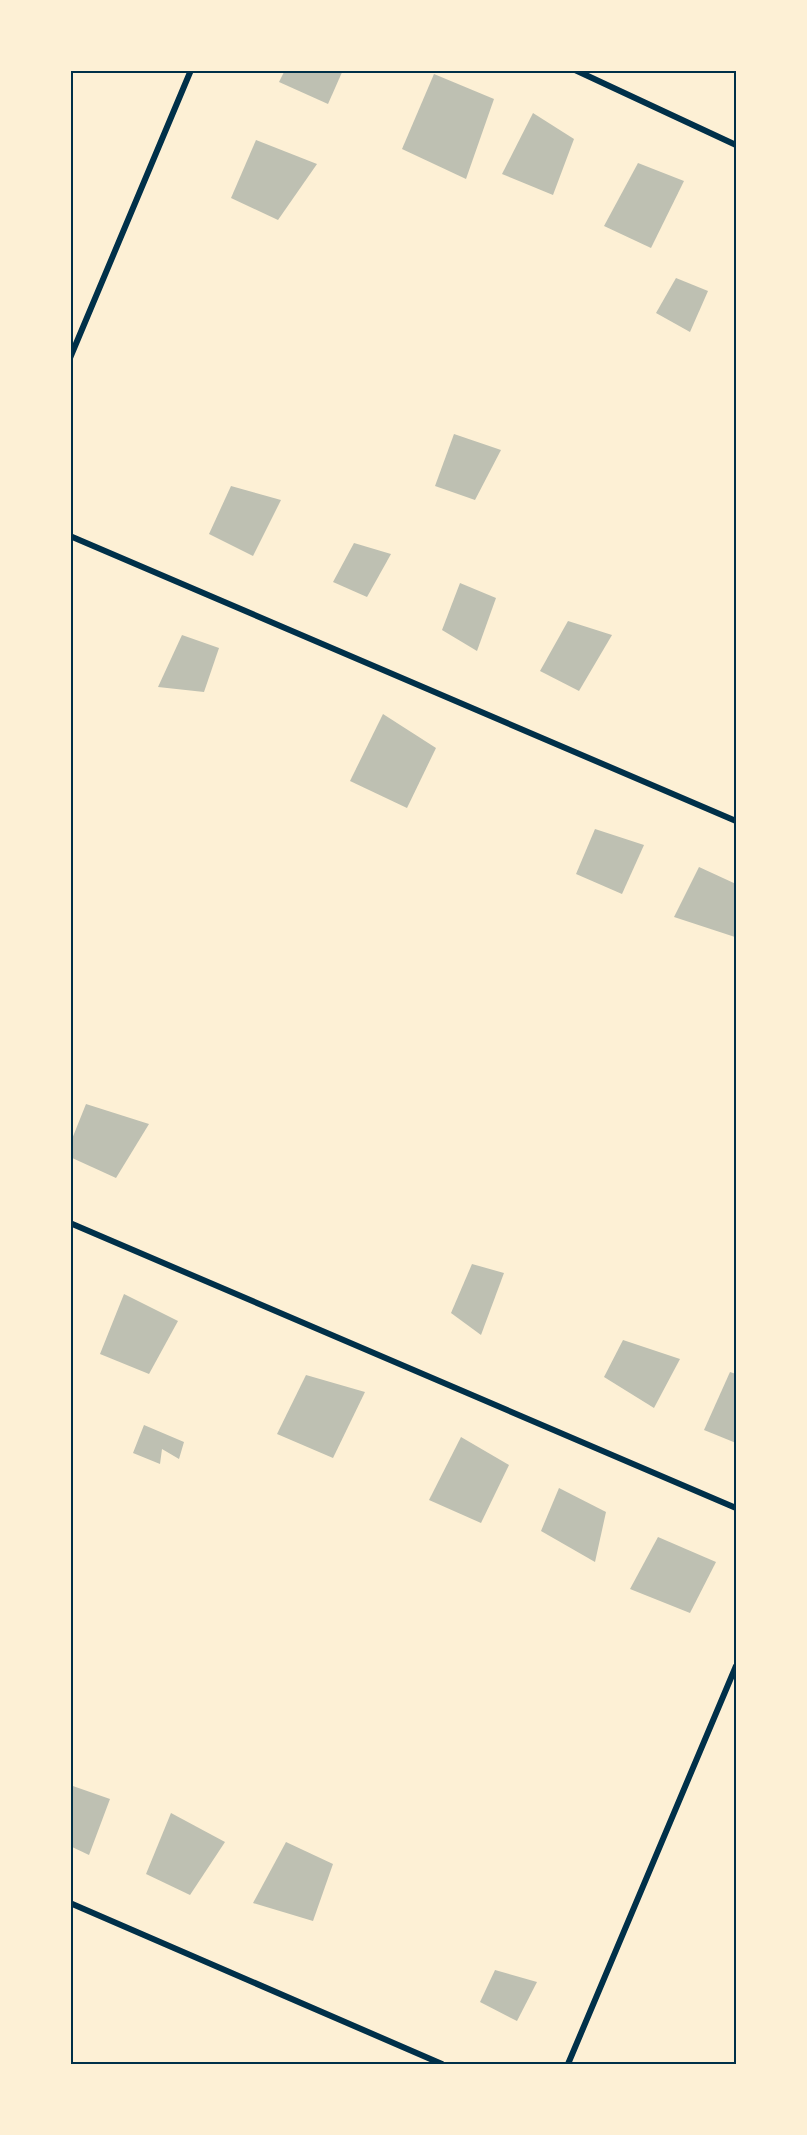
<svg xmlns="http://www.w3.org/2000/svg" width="807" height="2135" viewBox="0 0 807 2135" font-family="'Fira Sans Condensed',sans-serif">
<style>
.building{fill:#bec0b2}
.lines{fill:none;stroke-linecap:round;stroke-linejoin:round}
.minor{stroke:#003049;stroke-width:6}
.neatline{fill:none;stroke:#003049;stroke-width:2}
</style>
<rect width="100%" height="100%" fill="#fdf0d5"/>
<!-- building -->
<g class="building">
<path d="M285,70H343L328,104L279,82Z"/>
<path d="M434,74L494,99L466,179L402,149Z"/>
<path d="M533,113L574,139L553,195L502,174Z"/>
<path d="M256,140L317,164L278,220L231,198Z"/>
<path d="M638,163L684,181L651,248L604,226Z"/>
<path d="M676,278L708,291L690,332L656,313Z"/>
<path d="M454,434L501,450L475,500L435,486Z"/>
<path d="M231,486L281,500L253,556L209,534Z"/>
<path d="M354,543L391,554L367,597L333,582Z"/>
<path d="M460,583L496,598L477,651L442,630Z"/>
<path d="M568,621L612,635L579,691L540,671Z"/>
<path d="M182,635L219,648L204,692L158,687Z"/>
<path d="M383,714L436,748L407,808L350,781Z"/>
<path d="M595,829L644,845L622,894L576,874Z"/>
<path d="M699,867L736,884L735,937L674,917Z"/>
<path d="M86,1104L149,1124L116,1178L70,1157V1144Z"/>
<path d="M472,1264L504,1273L481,1335L451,1313Z"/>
<path d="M124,1294L178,1321L149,1374L100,1354Z"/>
<path d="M623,1340L680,1359L654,1408L604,1377Z"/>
<path d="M730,1372L736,1374V1443L704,1430Z"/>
<path d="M306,1375L365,1392L333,1458L277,1434Z"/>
<path d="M144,1425L184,1442L179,1459L162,1449L160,1464L133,1453Z"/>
<path d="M461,1437L509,1465L481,1523L429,1500Z"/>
<path d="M559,1488L606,1512L595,1562L541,1531Z"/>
<path d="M658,1537L716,1562L690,1613L630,1589Z"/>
<path d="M70,1785L110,1799L89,1855L70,1846Z"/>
<path d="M171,1813L225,1842L190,1895L146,1874Z"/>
<path d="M286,1842L333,1864L313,1921L253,1903Z"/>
<path d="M495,1970L537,1982L517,2021L480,2002Z"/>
</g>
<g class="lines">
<!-- minor -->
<g class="minor">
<path d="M575,70L736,145"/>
<path d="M70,358L191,70"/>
<path d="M70,536L736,821"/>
<path d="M70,1223L736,1508"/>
<path d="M70,1903L442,2064"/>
<path d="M568,2064L736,1666"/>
</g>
</g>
<!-- border -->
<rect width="807" height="2135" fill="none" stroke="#fdf0d5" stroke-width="144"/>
<rect x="72" y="72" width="663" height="1991" class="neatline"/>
</svg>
